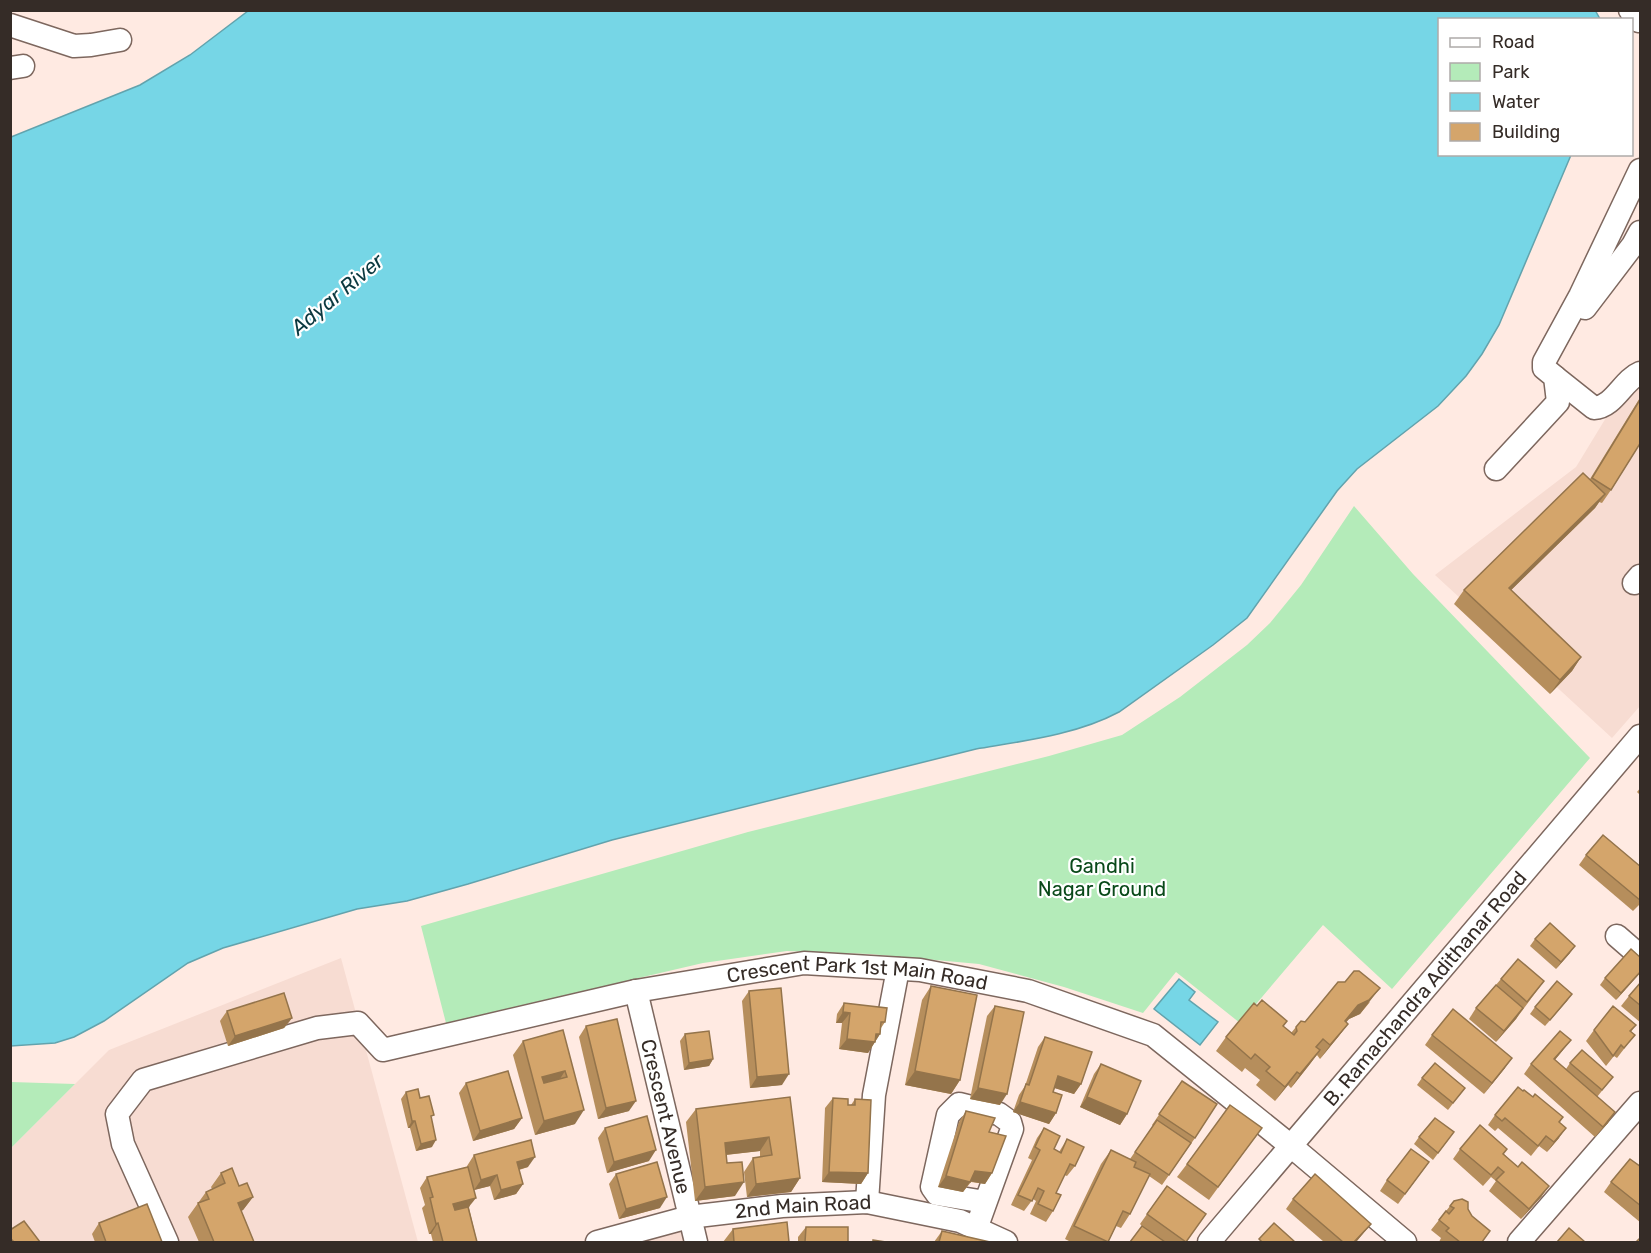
<svg xmlns="http://www.w3.org/2000/svg" width="1651" height="1253" viewBox="0 0 1651 1253" font-family="Rubik,sans-serif">
<style>
.built{fill:#f7dcd2}
.green{fill:#b4ebb9}
.water{fill:#76d6e6;stroke:#62a3ad;stroke-width:1.5}
.lines{fill:none;stroke-linecap:round;stroke-linejoin:round}
.minor-casing{stroke:#7d675e;stroke-width:25}
.minor{stroke:#fff;stroke-width:22}
.wall{fill:#b68e5c}
.shaded-wall{fill:#94744b}
.building{fill:#d4a56b;stroke:#94744b;stroke-width:1.5;fill-rule:evenodd}
.labels{text-anchor:middle;dominant-baseline:central;stroke-width:4.5;stroke-linejoin:round;paint-order:stroke}
.park-label{font-size:20px;fill:#094919;stroke:#fff}
.street-label{font-size:20px;fill:#352c27;stroke:#fff}
.water-label{font-size:21px;font-style:italic;fill:#0b3940;stroke:#fff}
</style>
<rect width="100%" height="100%" fill="#ffeae2"/>
<!-- built -->
<g class="built">
<path d="M1640,362V706L1612,738L1435,575L1576,467Z"/>
<path d="M341,958L418,1242H11V1148L109,1050Z"/>
<path d="M680,1228L684,1242H628Z"/>
</g>
<!-- green -->
<g class="green">
<path d="M1354,506L1413,574L1590,758L1392,989L1323,925L1240,1023L1176,972L1143,1013L1064,987L979,964L870,954L787,951L703,963L446,1023L421,926L748,832L1049,756L1122,735L1180,697L1247,645L1270,623L1301,585Z"/>
<path d="M11,1082L75,1084L11,1148L10,1082Z"/>
</g>
<!-- water -->
<g class="water">
<path d="M248,11L1595,10L1600,19L1440,20V154L1571,155L1499,325L1482,354L1466,376L1438,406L1357,469L1337,491L1247,618L1213,645L1119,712C1076,735 1023,741 976,749L612,840L468,884L407,901L357,909L223,948L188,963L104,1021L74,1037L55,1043L11,1046V137L140,85L190,55Z"/>
<path d="M1179,979L1195,992L1189,1000L1218,1022L1200,1045L1154,1009Z"/>
</g>
<g class="lines">
<defs>
<g id="minor">
<path d="M1630,10L1639,21"/>
<path d="M10,25L74,46L91,45L120,40"/>
<path d="M10,68L23,66"/>
<path d="M1585,308L1633,245L1640,232"/>
<path d="M1555,377L1594,408C1614,407 1623,380 1640,373"/>
<path d="M1496,469L1558,402L1555,377L1544,368V362L1580,296L1640,170"/>
<path d="M1634,583L1640,576"/>
<path d="M1617,936L1640,956"/>
<path id="s1" d="M636,991L696,1242"/>
<path d="M867,1202L874,1095L898,969"/>
<path d="M976,1229L1012,1129L1010,1122L999,1114L959,1104L948,1115L932,1187L937,1194L985,1202"/>
<path id="s2" d="M167,1242L123,1144L117,1114L143,1080L317,1028L358,1023L383,1050L636,991L804,963L920,970L1028,991L1153,1035L1291,1146L1405,1242"/>
<path id="s3" d="M597,1242L689,1217L782,1206L867,1202L960,1221L1006,1242"/>
<path id="s4" d="M1209,1242L1640,736"/>
<path d="M1519,1242L1640,1103"/>
</g>
</defs>
<!-- minor casing -->
<use href="#minor" class="minor-casing"/>
<!-- minor -->
<use href="#minor" class="minor"/>
</g>
<!-- wall -->
<g class="wall">
<path d="M1641,396V442L1611,490L1602,503L1599,502L1595,508L1511,590L1581,657L1572,671L1550,694L1454,604L1464,590L1590,479Z"/>
<path d="M1641,787V796L1637,792Z"/>
<path d="M1586,855L1641,867V903L1633,911L1579,865Z"/>
<path d="M1535,939L1570,953L1556,969L1530,946Z"/>
<path d="M1641,958V972L1616,1000L1600,985L1605,978Z"/>
<path d="M1501,979L1544,981L1516,1019L1496,1042L1469,1019L1476,1008Z"/>
<path d="M1641,982V1023L1621,1006L1629,996Z"/>
<path d="M931,986L960,1080L951,1094L905,1085L922,1000Z"/>
<path d="M749,991L782,1085L750,1088L742,1001Z"/>
<path d="M1572,994L1545,1026L1530,1014L1535,1007Z"/>
<path d="M1370,1002L1360,1014L1349,1019L1346,1022L1348,1024L1338,1037L1320,1059L1317,1055L1291,1088L1288,1085L1275,1101L1256,1085L1260,1080L1245,1068L1242,1072L1216,1051L1226,1037L1257,1006L1287,1021L1283,1027L1291,1033L1296,1027L1305,1022Z"/>
<path d="M844,1003L885,1022L881,1028L880,1034L868,1053L839,1049L842,1023H836L837,1014Z"/>
<path d="M995,1006L1000,1105L970,1099L987,1016Z"/>
<path d="M227,1011L292,1018L284,1028L228,1046L220,1021Z"/>
<path d="M1636,1025L1631,1032L1627,1045L1617,1058L1614,1056L1606,1066L1586,1041L1594,1030Z"/>
<path d="M586,1026L629,1111L598,1119L579,1037Z"/>
<path d="M563,1030L575,1124L535,1135L513,1055L523,1041Z"/>
<path d="M685,1034L713,1059L709,1066L684,1070L680,1041Z"/>
<path d="M1432,1035L1505,1068L1484,1094L1425,1045Z"/>
<path d="M1045,1037L1081,1084L1074,1094L1055,1088L1053,1092L1056,1113L1049,1124L1013,1112L1019,1095L1025,1086L1038,1047Z"/>
<path d="M1563,1050L1555,1060L1566,1069L1570,1063L1613,1077L1597,1097L1608,1123L1595,1137L1524,1074L1531,1064Z"/>
<path d="M1101,1064L1127,1114L1120,1125L1080,1107L1094,1074Z"/>
<path d="M1422,1078L1465,1088L1448,1110L1417,1085Z"/>
<path d="M1182,1081L1195,1138L1162,1185L1149,1176L1130,1214L1121,1228L1116,1226L1108,1242H1071L1065,1239L1101,1164L1111,1150L1130,1159L1153,1126L1152,1125Z"/>
<path d="M466,1083L522,1118L514,1129L473,1141L459,1093Z"/>
<path d="M406,1092L420,1098L432,1147L416,1151L410,1128H408L401,1099Z"/>
<path d="M790,1097L800,1178L791,1192L747,1197L744,1172L753,1158L760,1157V1151L726,1155L727,1163L735,1196L695,1201L686,1122L696,1109Z"/>
<path d="M1533,1097L1563,1117L1560,1122L1559,1138L1547,1152L1539,1146L1531,1156L1498,1128L1495,1131L1488,1125L1495,1115Z"/>
<path d="M833,1098L848,1105H851L855,1099L868,1173L861,1184L822,1182L825,1108Z"/>
<path d="M966,1111L989,1132L992,1173L985,1184L971,1182L963,1192L938,1187L959,1122Z"/>
<path d="M605,1128L649,1161L607,1173L598,1138Z"/>
<path d="M1044,1128L1054,1149L1059,1152L1067,1139L1075,1166L1067,1176L1064,1175L1056,1193L1053,1211L1046,1222L1030,1214L1036,1201L1033,1199L1024,1211L1011,1205L1032,1160L1028,1158L1037,1138Z"/>
<path d="M1454,1132L1433,1160L1414,1144L1419,1137Z"/>
<path d="M1252,1141L1209,1200L1177,1177L1187,1164Z"/>
<path d="M1460,1149L1504,1154L1542,1196L1521,1219L1489,1191L1496,1181L1491,1177L1483,1186L1453,1159Z"/>
<path d="M474,1155L528,1167L519,1170L523,1184L516,1194L494,1200L490,1186L474,1190L469,1208L477,1242H433L431,1234H429L422,1208L425,1205L420,1188L427,1177L467,1167V1166Z"/>
<path d="M1429,1162L1398,1204L1380,1191L1387,1180Z"/>
<path d="M1641,1167V1223L1604,1192L1611,1182Z"/>
<path d="M221,1173L253,1197L243,1210L241,1211L254,1242H199L188,1217L206,1192L212,1189L211,1187Z"/>
<path d="M616,1174L660,1208L619,1219L609,1184Z"/>
<path d="M1167,1186L1186,1242H1130L1142,1226L1140,1224Z"/>
<path d="M1293,1199L1371,1224L1356,1242H1324L1286,1209Z"/>
<path d="M1454,1201L1468,1209L1482,1242H1439L1441,1238L1431,1230Z"/>
<path d="M99,1223L162,1242H95L92,1234Z"/>
<path d="M806,1227L848,1242H798V1237Z"/>
<path d="M733,1229L789,1242H723Z"/>
<path d="M942,1231L990,1242H934Z"/>
</g>
<!-- shaded-wall -->
<g class="shaded-wall">
<path d="M1605,494L1595,508L1499,602L1509,588Z"/>
<path d="M1581,657L1572,671L1550,694L1560,680Z"/>
<path d="M1575,946L1570,953L1556,969L1561,962Z"/>
<path d="M1641,971V972L1616,1000L1621,993Z"/>
<path d="M1380,988L1360,1014L1349,1019L1335,1035L1358,1005Z"/>
<path d="M1572,994L1567,1001L1545,1026L1550,1020Z"/>
<path d="M1523,1008L1516,1019L1496,1042L1504,1031Z"/>
<path d="M843,1012L850,1013L842,1023H836Z"/>
<path d="M292,1018L284,1028L228,1046L235,1036Z"/>
<path d="M1348,1024L1338,1037L1320,1059L1330,1045Z"/>
<path d="M876,1034H880L868,1053L839,1049L847,1039Z"/>
<path d="M1571,1040L1563,1050L1547,1069L1554,1059Z"/>
<path d="M1320,1050L1310,1064L1291,1088L1300,1074Z"/>
<path d="M1512,1058L1505,1068L1484,1094L1492,1083Z"/>
<path d="M713,1059L709,1066L684,1070L689,1063Z"/>
<path d="M565,1071L556,1085L536,1090L542,1077Z"/>
<path d="M915,1071L960,1080L951,1094L905,1085Z"/>
<path d="M1297,1072L1288,1085L1275,1101L1285,1087Z"/>
<path d="M789,1074L782,1085L750,1088L757,1077Z"/>
<path d="M1058,1076L1081,1084L1074,1094L1051,1087Z"/>
<path d="M978,1088L1007,1094L1000,1105L970,1099Z"/>
<path d="M1087,1097L1127,1114L1120,1125L1080,1107Z"/>
<path d="M636,1101L629,1111L598,1119L606,1108Z"/>
<path d="M1020,1102L1056,1113L1049,1124L1013,1112Z"/>
<path d="M584,1110L575,1124L535,1135L544,1121Z"/>
<path d="M1615,1112L1608,1123L1595,1137Z"/>
<path d="M522,1118L514,1129L473,1141L480,1131Z"/>
<path d="M412,1121H415L410,1128H408Z"/>
<path d="M1566,1128L1559,1138L1547,1152L1554,1142Z"/>
<path d="M769,1137L760,1151L715,1156L725,1143Z"/>
<path d="M436,1140L432,1147L416,1151L421,1144Z"/>
<path d="M656,1150L649,1161L607,1173L614,1162Z"/>
<path d="M535,1157L528,1167L510,1172L517,1162Z"/>
<path d="M975,1171L992,1173L985,1184L968,1181Z"/>
<path d="M829,1172L868,1173L861,1184L822,1182Z"/>
<path d="M497,1175L490,1186L474,1190L481,1180Z"/>
<path d="M946,1176L970,1182L963,1192L938,1187Z"/>
<path d="M800,1178L791,1192L747,1197L756,1184Z"/>
<path d="M744,1182L735,1196L695,1201L705,1187Z"/>
<path d="M523,1184L516,1194L494,1200L501,1190Z"/>
<path d="M1549,1186L1542,1196L1521,1219L1529,1209Z"/>
<path d="M253,1197L243,1210L228,1217L238,1203Z"/>
<path d="M667,1197L660,1208L619,1219L626,1209Z"/>
<path d="M476,1198L468,1208L446,1214L453,1204Z"/>
<path d="M438,1223L431,1234H429L436,1224Z"/>
<path d="M1371,1224L1356,1242H1354Z"/>
</g>
<!-- building -->
<g class="building">
<path d="M1641,398V442L1611,490L1592,478Z"/>
<path d="M1583,473L1605,494L1509,588L1581,657L1560,680L1464,590Z"/>
<path d="M1603,835L1641,867V901L1586,855Z"/>
<path d="M1550,923L1575,946L1561,962L1535,939Z"/>
<path d="M1631,949L1641,958V971L1621,993L1605,978Z"/>
<path d="M1518,959L1544,981L1527,1002L1501,979Z"/>
<path d="M1354,971H1359L1380,988L1369,1000L1358,1005L1345,1021L1348,1024L1330,1045L1323,1039L1316,1047L1320,1050L1300,1074L1297,1072L1285,1087L1266,1071L1270,1067L1255,1054L1251,1059L1226,1037L1254,1003L1257,1006L1262,1000L1287,1021L1283,1026L1294,1035L1297,1031L1296,1027L1301,1021L1305,1022L1338,982H1345Z"/>
<path d="M1557,981L1572,994L1550,1020L1535,1007Z"/>
<path d="M1641,982V1006L1629,996Z"/>
<path d="M1496,985L1523,1008L1504,1031L1476,1008Z"/>
<path d="M931,986L977,995L960,1080L915,1071Z"/>
<path d="M781,988L789,1074L757,1077L749,991Z"/>
<path d="M284,993L292,1018L235,1036L227,1011Z"/>
<path d="M844,1003L887,1008L885,1022H881L880,1034H876L875,1042L847,1039L850,1013L843,1012Z"/>
<path d="M995,1006L1024,1012L1007,1094L978,1088Z"/>
<path d="M1613,1006L1636,1025L1630,1031L1635,1035L1624,1048L1621,1045L1613,1056L1594,1030Z"/>
<path d="M1453,1009L1512,1058L1492,1083L1432,1035Z"/>
<path d="M617,1019L636,1101L606,1108L586,1026Z"/>
<path d="M563,1030L584,1110L544,1121L523,1041ZM565,1071L567,1077L544,1083L542,1077Z"/>
<path d="M709,1031L713,1059L689,1063L685,1034Z"/>
<path d="M1560,1031L1571,1040L1554,1059L1615,1112L1603,1127L1531,1064Z"/>
<path d="M1045,1037L1092,1052L1081,1084L1058,1076L1053,1092L1062,1095L1056,1113L1020,1102L1026,1084L1029,1085Z"/>
<path d="M1582,1050L1613,1077L1602,1090L1570,1063Z"/>
<path d="M1435,1063L1465,1088L1453,1103L1422,1078Z"/>
<path d="M1101,1064L1141,1081L1127,1114L1087,1097Z"/>
<path d="M508,1071L522,1118L480,1131L466,1083Z"/>
<path d="M1182,1081L1217,1104L1195,1138L1159,1114Z"/>
<path d="M1518,1087L1523,1091L1524,1090L1533,1097L1535,1094L1563,1117L1559,1122L1566,1128L1554,1142L1546,1136L1538,1146L1505,1118L1502,1121L1495,1115Z"/>
<path d="M418,1089L420,1098L429,1096L434,1115L431,1116L436,1140L421,1144L415,1121H412L406,1092Z"/>
<path d="M790,1097L800,1178L756,1184L753,1158L772,1155L769,1137L725,1143L727,1163L742,1162L744,1182L705,1187L696,1109Z"/>
<path d="M833,1098L848,1099V1105H855V1099L871,1100L868,1173L829,1172Z"/>
<path d="M1230,1105L1262,1128L1218,1187L1187,1164Z"/>
<path d="M966,1111L995,1118L989,1132L1006,1136L992,1173L975,1171L970,1182L946,1176Z"/>
<path d="M647,1116L656,1150L614,1162L605,1128Z"/>
<path d="M1435,1118L1454,1132L1438,1153L1419,1137Z"/>
<path d="M1157,1120L1191,1143L1169,1175L1135,1152Z"/>
<path d="M1480,1125L1507,1149L1503,1154L1518,1167L1522,1162L1549,1186L1529,1209L1496,1180L1504,1172L1498,1167L1491,1175L1460,1149Z"/>
<path d="M1044,1128L1060,1136L1054,1149L1061,1153L1067,1139L1084,1147L1075,1166L1070,1164L1056,1193L1061,1195L1053,1211L1038,1204L1044,1191L1038,1188L1032,1201L1018,1195L1040,1150L1035,1147Z"/>
<path d="M531,1140L535,1157L517,1162L523,1184L501,1190L497,1175L481,1180L474,1155Z"/>
<path d="M1411,1149L1429,1162L1405,1194L1387,1180Z"/>
<path d="M1111,1150L1136,1162L1134,1167L1150,1174L1130,1214L1123,1211L1108,1242L1074,1226Z"/>
<path d="M1630,1159L1641,1167V1206L1611,1182Z"/>
<path d="M657,1162L667,1197L626,1209L616,1174Z"/>
<path d="M468,1167L476,1198L453,1204L455,1210L468,1207L477,1242H443L438,1223L436,1224L430,1198L433,1197L427,1177Z"/>
<path d="M232,1168L239,1186L247,1183L253,1197L238,1203L254,1242H214L198,1203L209,1199L206,1192L225,1183L221,1173Z"/>
<path d="M1315,1174L1371,1224L1354,1242H1343L1293,1199Z"/>
<path d="M1167,1186L1206,1214L1186,1242L1147,1214Z"/>
<path d="M1462,1199L1468,1202V1209L1472,1216L1490,1231L1482,1242H1460L1446,1231L1449,1228L1439,1220L1446,1211L1449,1214L1454,1208L1450,1206L1454,1201Z"/>
<path d="M147,1204L162,1242H106L99,1223Z"/>
<path d="M24,1221L40,1242H14L10,1238V1230Z"/>
<path d="M787,1222L789,1242H734L733,1229Z"/>
<path d="M1274,1223L1295,1242H1262L1259,1239Z"/>
<path d="M1142,1226L1165,1242H1130Z"/>
<path d="M806,1227H848V1242H805Z"/>
<path d="M1569,1228L1585,1242H1557Z"/>
<path d="M942,1231L990,1242H939Z"/>
<path d="M1641,1237V1242H1636Z"/>
<path d="M873,1240L886,1242H873Z"/>
</g>
<g class="labels">
<!-- park labels -->
<g class="park-label">
<text x="1102" y="866">Gandhi<tspan x="1102" dy="23">Nagar Ground</tspan></text>
</g>
<!-- street labels -->
<g class="street-label">
<text stroke="none"><textPath href="#s2" startOffset="924">Crescent Park 1st Main Road</textPath></text>
<text stroke="none"><textPath href="#s4" startOffset="333">B. Ramachandra Adithanar Road</textPath></text>
<text stroke="none"><textPath href="#s1" startOffset="129">Crescent Avenue</textPath></text>
<text stroke="none"><textPath href="#s3" startOffset="210">2nd Main Road</textPath></text>
</g>
<!-- water labels -->
<g class="water-label">
<text transform="translate(337 294) rotate(-40)">Adyar River</text>
</g>
</g>
<!-- border -->
<rect width="1651" height="1253" fill="none" stroke="#352c27" stroke-width="24"/>
<!-- legend -->
<rect x="1438" y="18" width="195" height="138" fill="#ffffff" stroke="#aeaba9" stroke-width="1.5"/>
<rect x="1450" y="38" width="30" height="9" fill="#ffffff" stroke="#aeaba9" stroke-width="1.5"/>
<text x="1492" y="48" font-size="18" fill="#352c27">Road</text>
<rect x="1450" y="63" width="30" height="18" fill="#b4ebb9" stroke="#aeaba9" stroke-width="1.5"/>
<text x="1492" y="78" font-size="18" fill="#352c27">Park</text>
<rect x="1450" y="93" width="30" height="18" fill="#76d6e6" stroke="#aeaba9" stroke-width="1.5"/>
<text x="1492" y="108" font-size="18" fill="#352c27">Water</text>
<rect x="1450" y="123" width="30" height="18" fill="#d4a56b" stroke="#aeaba9" stroke-width="1.5"/>
<text x="1492" y="138" font-size="18" fill="#352c27">Building</text>
</svg>
